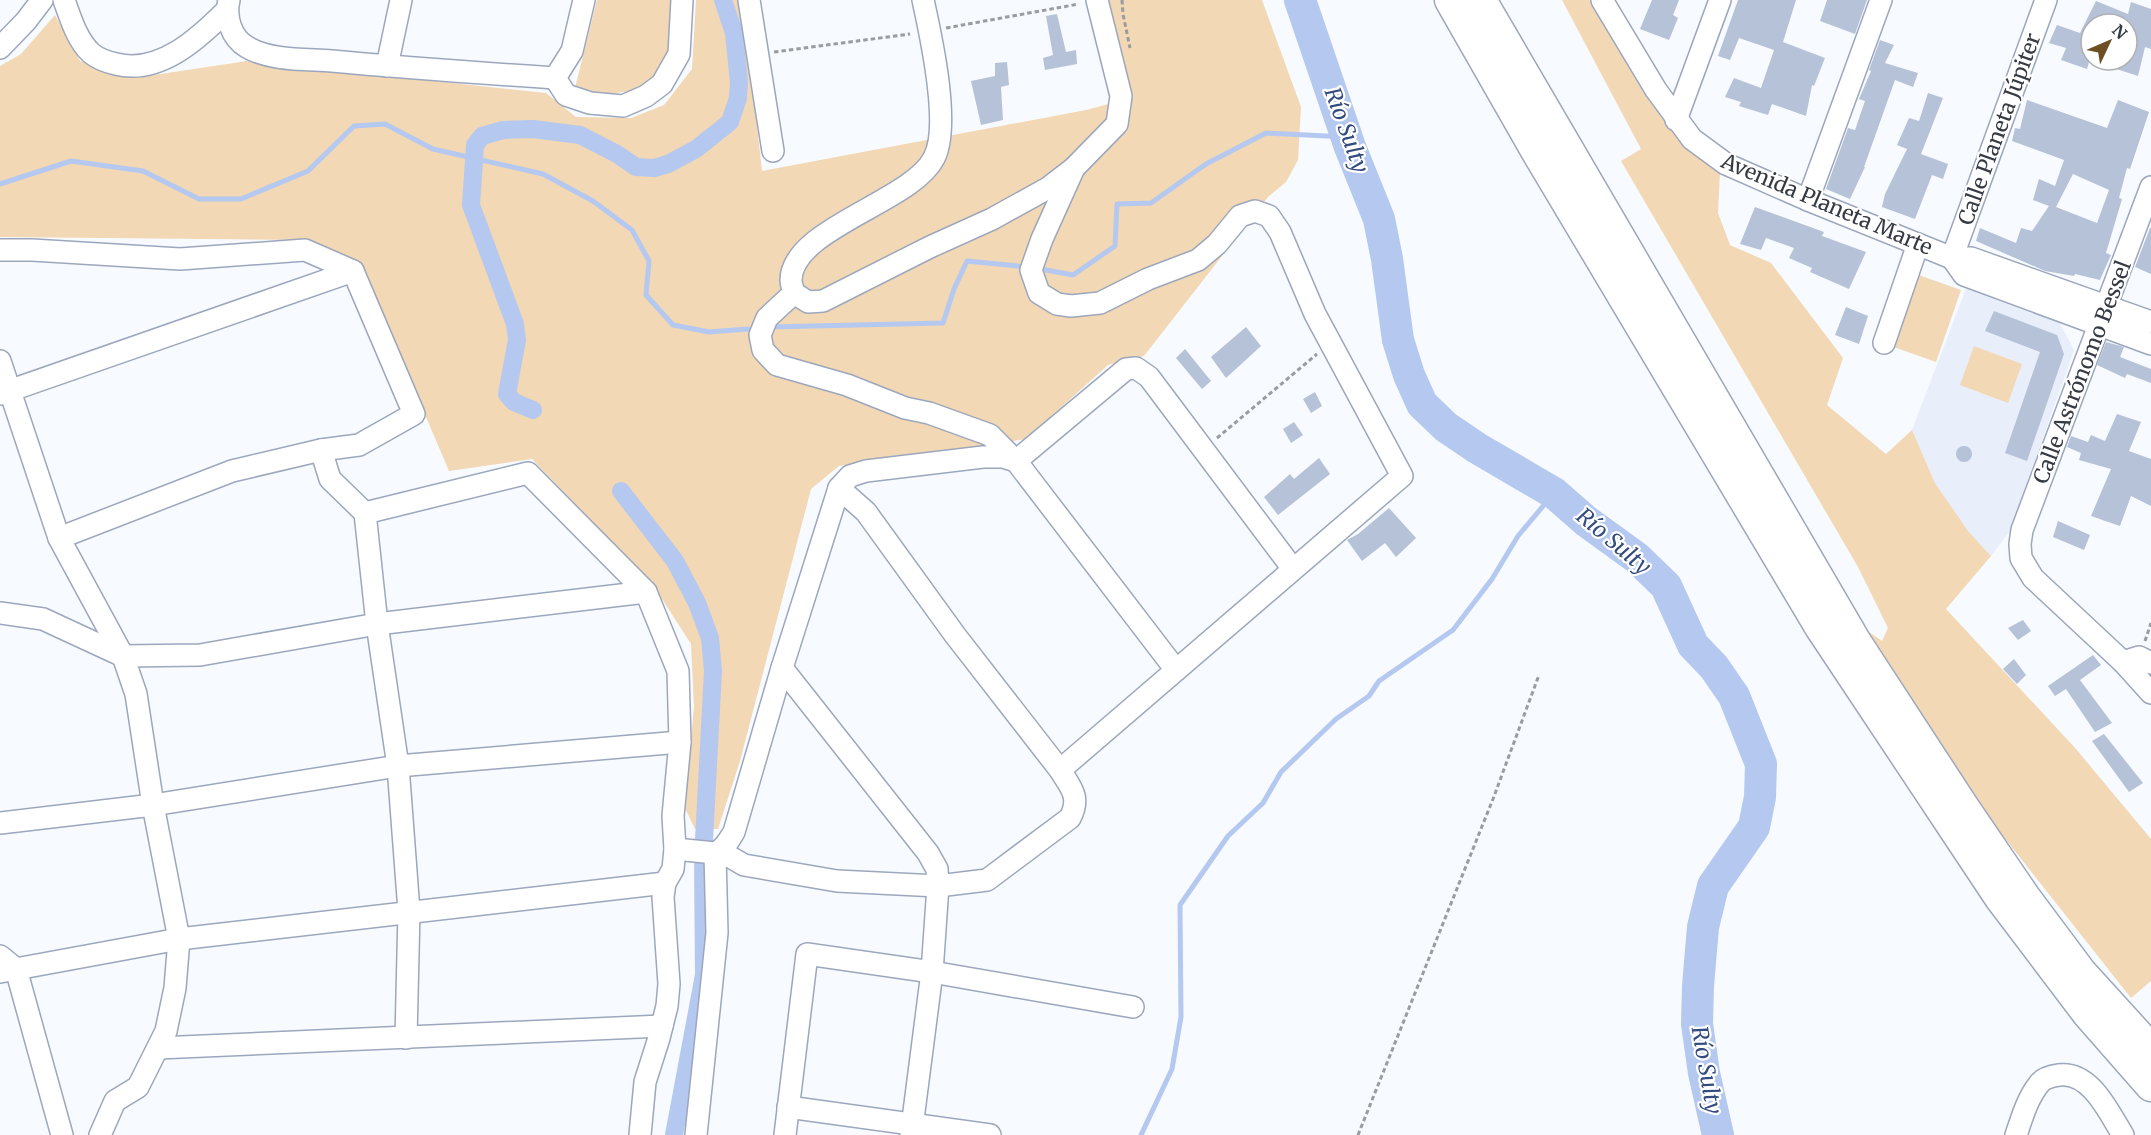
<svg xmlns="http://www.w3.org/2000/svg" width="2151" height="1135" viewBox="0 0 2151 1135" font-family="Merriweather,serif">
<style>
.built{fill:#e8effb}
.green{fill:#f2d8b4}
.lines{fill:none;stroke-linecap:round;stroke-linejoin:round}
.stream{stroke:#b4c8f0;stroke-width:5}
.canal{stroke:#b4c8f0;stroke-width:18}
.river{stroke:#b4c8f0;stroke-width:32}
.building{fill:#b6c2d8;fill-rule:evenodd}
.minor-casing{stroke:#9ca7bd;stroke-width:24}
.highway-casing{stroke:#9ca7bd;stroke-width:33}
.path{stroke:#989ca3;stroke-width:3;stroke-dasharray:4.5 3;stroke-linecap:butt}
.minor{stroke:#fff;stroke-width:21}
.highway{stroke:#fff;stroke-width:30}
.labels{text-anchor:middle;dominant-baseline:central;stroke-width:4.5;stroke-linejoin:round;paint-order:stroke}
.street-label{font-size:21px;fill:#353a43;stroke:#fff}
.water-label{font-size:22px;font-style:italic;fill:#334b7e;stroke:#fff}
</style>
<rect width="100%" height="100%" fill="#f7faff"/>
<!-- built -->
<path class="built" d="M1967,286L2060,323L2074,350L2010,531L1991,556L1968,531L1935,483L1912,430Z"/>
<!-- green -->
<g class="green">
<path d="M597,0H675L668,65L653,79L636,90L597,96L575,88Z"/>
<path d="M696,0H740L749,55L762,171L1086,110L1131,98L1109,0H1262L1301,107L1298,160L1286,182L1268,197L1144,356L1108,365L1026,439L839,466L811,489L740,761L718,829H695L685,808L694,706L691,644L653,585L532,459L449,471L361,264L301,240L0,237V66L21,54L55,15L80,61L134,78L247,61L546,93L576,117L631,118L664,105L692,69Z"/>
<path d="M1562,0H1593L1720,171L1718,213L1730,245L1771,263L1843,358L1827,405L1886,454L1912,430L1935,483L1968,531L1991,556L1946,609L2076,749L2151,839V981L2131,998L1992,822L1869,632L1882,641L1888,628L1858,567L1621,161L1641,149Z"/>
<path d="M1913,273L1961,290L1936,362L1888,345Z"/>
<path d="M1974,346L2022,364L2008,403L1960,385Z"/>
</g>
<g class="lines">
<!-- stream -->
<g class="stream">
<path d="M0,184L71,161L143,171L199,199H241L308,171L354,126L385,124L433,149L543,174L593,201L632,230L649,261L646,295L673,325L709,332L748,329"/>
<path d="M1046,270L1073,275L1115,246L1117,204L1151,203L1206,164L1266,133L1347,137"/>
<path d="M769,327L943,323L954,289L967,261L1018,266"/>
<path d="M1141,1135L1172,1069L1181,1017L1180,905L1228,836L1263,803L1281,772L1336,719L1369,696L1379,681L1453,630L1492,579L1518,536L1554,493"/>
</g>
<!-- canal -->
<g class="canal">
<path d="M533,410L514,402L507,394L517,340L515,324L471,205L475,145L482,136L503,130L533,129L580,135L617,154L636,167L654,168L668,164L696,149L730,122L738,98L739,82L734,33L723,0"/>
<path d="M621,491L675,561L697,603L710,638L713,671L703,859L704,975L674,1135"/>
</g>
<!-- river -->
<path class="river" d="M1300,0L1350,147L1379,219L1387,259L1398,340L1409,375L1422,404L1446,427L1477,448L1554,493L1586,521L1637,558L1666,586L1693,645L1714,667L1734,696L1761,764L1760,797L1754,827L1713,886L1703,927L1698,986L1697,1024L1704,1073L1718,1135"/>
</g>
<!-- building -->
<g class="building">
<path d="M1652,0H1679L1673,15L1678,18L1669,40L1640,29Z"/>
<path d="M1738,0H1796L1783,42L1825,58L1814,86L1812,85L1806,116L1772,104L1768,115L1739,106L1741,102L1725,97L1734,78L1761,88L1774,50L1739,38L1730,60L1718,56Z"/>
<path d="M1827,0H1867L1855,34L1820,21Z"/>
<path d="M2096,1L2128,14L2131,2L2151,9V49L2145,47L2138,76L2098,63V60H2127V24H2091V55L2087,69L2061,60L2066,48L2049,43L2057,25L2080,33Z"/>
<path d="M1057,14L1066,52L1076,50L1077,64L1045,70L1043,58L1053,55L1046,16Z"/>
<path d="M1880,40L1894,45L1885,63L1918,73L1913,87L1895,80L1864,167H1865L1850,199L1826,189L1848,128L1855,130L1865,101L1859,99L1871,71L1869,70Z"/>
<path d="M1007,62L1009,85L1001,87L1003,120L981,125L971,81L995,76V63Z"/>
<path d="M1928,93L1943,98L1921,154L1948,164L1943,179L1932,175L1915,219L1882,207L1885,194L1907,149L1897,145L1909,118L1919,121Z"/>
<path d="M2027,100L2107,128L2118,100L2149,112L2130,169L2127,168L2119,198L2122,199L2106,253L2111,255L2100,280L2075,274L2074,276L2045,271L1976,241L1980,228L2016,243L2021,228L2032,231L2049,206L2033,200L2039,179L2055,186L2064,160L2012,141L2015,128L2020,129ZM2073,174L2109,190L2097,223L2056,207Z"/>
<path d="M1755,207L1824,232L1822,236L1866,252L1849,289L1810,272L1812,268L1789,258L1794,248L1766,238L1761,250L1740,244Z"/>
<path d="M2150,228H2151V274L2135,267Z"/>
<path d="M1846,307L1868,316L1859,344L1835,335Z"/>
<path d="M1994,311L2057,335L2064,354L2027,461L2005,453L2040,352L1985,331Z"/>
<path d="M1246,327L1261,346L1226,378L1211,357Z"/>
<path d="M2106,342L2124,347L2120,357L2151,369V383L2127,374L2125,378L2097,365Z"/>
<path d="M1185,349L1211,381L1202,389L1176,358Z"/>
<path d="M1315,392L1322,406L1311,413L1303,399Z"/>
<path d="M2117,414L2141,422L2129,451L2151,459V506L2131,496L2120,526L2091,516L2111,469L2079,460L2081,453L2067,447L2071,436L2088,442L2091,435L2105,441Z"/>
<path d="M1294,422L1303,435L1291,443L1283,429Z"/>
<circle cx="1964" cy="454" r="8"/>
<path d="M1319,458L1330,474L1278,515L1264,497L1290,474L1294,479Z"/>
<path d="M1389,508L1416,538L1396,557L1385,543L1362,561L1347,540L1358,534Z"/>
<path d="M2058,521L2090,535L2084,550L2053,537Z"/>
<path d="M2023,620L2031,631L2018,640L2008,628Z"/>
<path d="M2093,655L2101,665L2080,680L2112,723L2095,732L2066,689L2055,696L2048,686Z"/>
<path d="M2014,659L2026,675L2017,684L2003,669Z"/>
<path d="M2104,734L2143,783L2129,792L2092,741Z"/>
</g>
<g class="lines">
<defs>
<g id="minor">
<path d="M64,0C70,17 77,40 91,53C98,59 107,62 116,64C159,75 198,39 226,11"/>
<path d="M229,0C225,17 231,38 247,47C271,61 305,59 332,61C406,68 480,73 555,78L572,51L584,0"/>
<path d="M749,0L773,151"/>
<path d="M923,0C931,36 951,126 934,158C912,202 792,228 791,280C791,284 793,289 794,293L808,302L823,301L930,247L992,219L1048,188L1074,168L1117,124L1121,96L1097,0"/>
<path d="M1602,0L1656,90L1692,139L1726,164L1808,200L1952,258H1971L2151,322"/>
<path d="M0,48L26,21L42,0"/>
<path d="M387,66L401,0"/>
<path d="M555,78L566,95L590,103L623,106L646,96L662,84L679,54L682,0"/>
<path d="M1676,120L1720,0"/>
<path d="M2151,187L2022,530L2020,544L2021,558L2033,578L2123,662L2151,693"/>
<path d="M1808,200L1881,0"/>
<path d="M0,250H32L180,259L305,250L353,271L414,414L359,445L321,450L330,479L365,513L528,473L646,592L678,671L680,742L673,816L675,849L673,869L665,883L663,897L669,984L667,1006L659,1038L645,1082L640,1135"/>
<path d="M1952,258L2046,0"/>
<path d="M1952,258L1964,275L2151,344"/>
<path d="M794,293L767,318L760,335L763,350L777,365L847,385L905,408L929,413L990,435L1016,461L1176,670"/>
<path d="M1884,343L1918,244"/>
<path d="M0,361L59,538L123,656L136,694L153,805L179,939L175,988L166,1031L138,1087L115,1101L100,1135"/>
<path d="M0,394L353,271"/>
<path d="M1016,461L1126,369L1136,368L1149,377L1293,569"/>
<path d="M365,513L377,624L398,766L409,911L406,1038"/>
<path d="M59,538L232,471L321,450"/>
<path d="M0,613L43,619L123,656L200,655L377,624L646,592"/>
<path d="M2123,662L2139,657L2151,663"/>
<path d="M782,668L928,853L937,869L938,886L932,972L911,1135"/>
<path d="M1060,770L1402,476L1315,314L1280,232L1269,216L1255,211L1240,216L1217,244L1198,260L1148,279L1100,303L1071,306L1057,304L1039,293L1031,270L1042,239L1074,168"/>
<path d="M0,823L153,805L398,766L680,742"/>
<path d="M675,849L715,853C725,849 729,840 734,832L782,668L839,488L850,476L866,471L983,457H1003L1016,461"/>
<path d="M720,851L744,865L837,881L938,886L987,880L1070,818C1081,797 1071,788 1060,770L955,635L866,512L839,488"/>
<path d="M0,956L16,969L62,1135"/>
<path d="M0,972L179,939L665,883"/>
<path d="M158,1048L662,1026"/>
<path d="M788,1107L990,1135"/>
<path d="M696,1135L717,933L715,853"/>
<path d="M785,1135L807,954L932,972L1133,1007"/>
<path d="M2016,1135C2022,1118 2027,1099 2039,1084C2043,1078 2052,1076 2059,1075C2091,1071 2109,1113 2123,1135"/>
</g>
<g id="highway">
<path d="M1450,0L1538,154L1820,627L2000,898L2087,1013L2151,1086"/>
<path d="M1481,0L1856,642L1963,806L2025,897L2081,972L2151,1049"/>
</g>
</defs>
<!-- minor casing -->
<use href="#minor" class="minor-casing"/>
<!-- highway casing -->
<use href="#highway" class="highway-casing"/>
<!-- path -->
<g class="path">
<path d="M1122,0L1123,14L1130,48"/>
<path d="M946,28L1079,4"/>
<path d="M774,52L910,34"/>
<path d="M1217,438L1317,354"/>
<path d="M2145,641L2151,623"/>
<path d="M1358,1135L1493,799L1539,675"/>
</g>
<!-- minor -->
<use href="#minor" class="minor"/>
<!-- highway -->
<use href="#highway" class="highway"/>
</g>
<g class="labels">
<!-- street labels -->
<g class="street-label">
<text transform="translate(1999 129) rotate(-70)">Calle Planeta Júpiter</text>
<text transform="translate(1827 204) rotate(23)">Avenida Planeta Marte</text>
<text transform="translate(2082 372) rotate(-69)">Calle Astrónomo Bessel</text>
</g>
<!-- water labels -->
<g class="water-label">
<text transform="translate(1347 130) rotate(70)">Río Sulty</text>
<text transform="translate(1614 541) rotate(40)">Río Sulty</text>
<text transform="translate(1707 1070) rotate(80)">Río Sulty</text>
</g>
</g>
<!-- north arrow -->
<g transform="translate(2109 42) rotate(46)"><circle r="28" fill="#ffffff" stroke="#aeb0b4" stroke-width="1.5"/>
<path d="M0-4.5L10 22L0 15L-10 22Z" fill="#6c5023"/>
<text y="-9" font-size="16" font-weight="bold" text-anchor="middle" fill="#353a43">N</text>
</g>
</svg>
